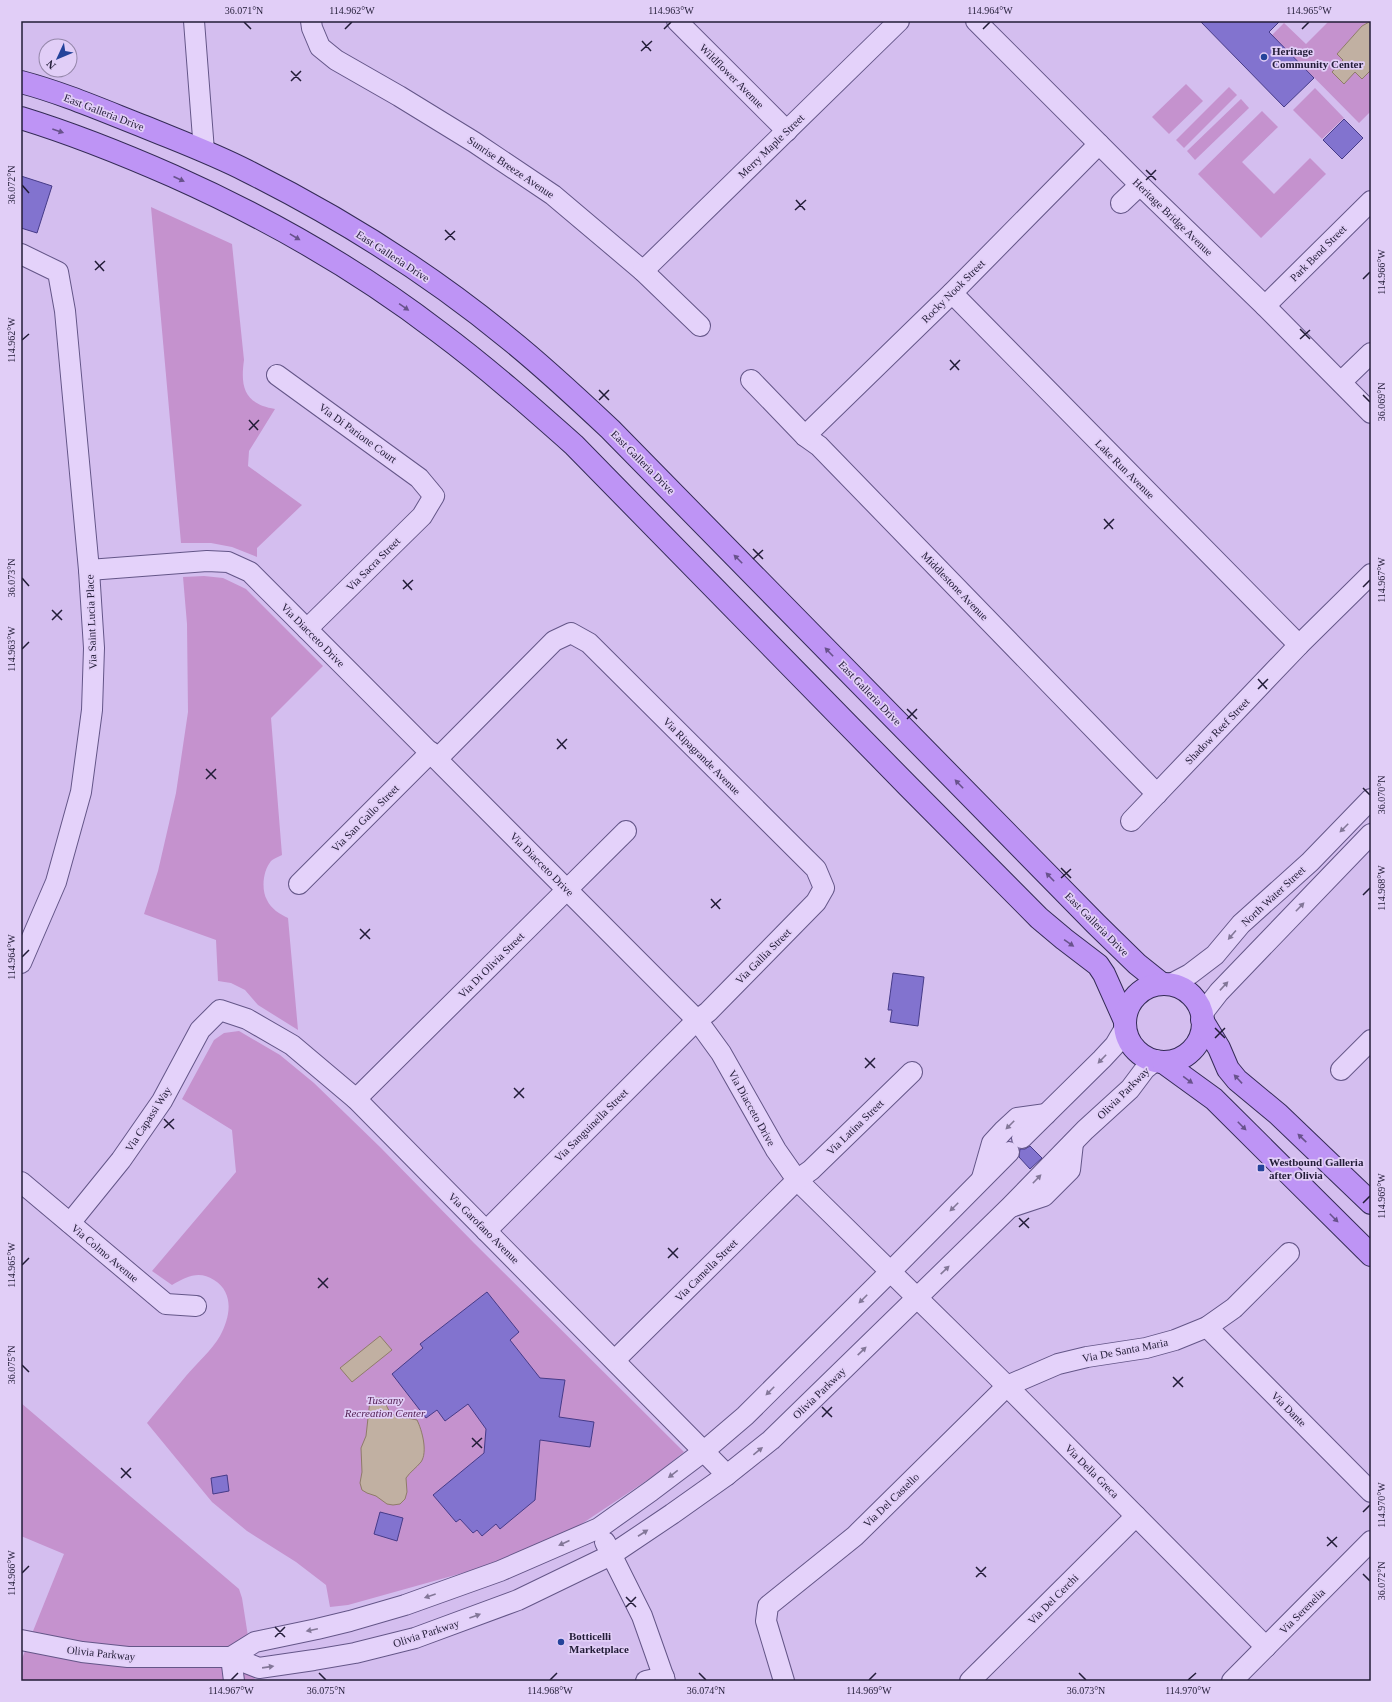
<svg xmlns="http://www.w3.org/2000/svg" width="1392" height="1702" viewBox="0 0 1392 1702" font-family="'Times New Roman',serif">
<style>
.green{fill:#c592ce}
.water{fill:#c1b0a2;stroke:#8f7c69}
.building{fill:#8273cf;stroke:#463b88}
.lines{fill:none;stroke-linecap:round;stroke-linejoin:round}
.minor-casing{stroke:#645688;stroke-width:22}
.major-casing{stroke:#342b56;stroke-width:24}
.minor{stroke:#e4d2fa;stroke-width:20}
.major{stroke:#be94f5;stroke-width:22}
.oneway{fill:#68528c}
.oneway2{fill:#837798}
.ticks{fill:none;stroke:#221c37;stroke-width:1.5}
.poi-dot{fill:#24439a;stroke:#e1cef7;stroke-width:1.5}
.labels{text-anchor:middle;dominant-baseline:central;stroke-width:3.5;stroke-linejoin:round;paint-order:stroke}
.poi-label{font-size:11px;font-weight:bold;fill:#221c37;stroke:#e1cef7;text-anchor:start}
.street-label{font-size:11px;fill:#221c37;stroke:#e1cef7}
.park-label{font-size:11px;font-style:italic;fill:#542154;stroke:#e1cef7}
.neatline{fill:none;stroke:#221c37;stroke-width:1.5}
.ticks-label{font-size:10px;text-anchor:middle;fill:#221c37}
</style>
<rect width="100%" height="100%" fill="#d4beef"/>
<!-- green -->
<g class="green">
<path d="M1329,21H1370L1362,26L1337,54L1362,79L1371,70V111L1359,123L1272,35L1284,23L1306,44Z"/>
<path d="M1186,84L1203,101L1169,134L1152,117Z"/>
<path d="M1229,87L1237,95L1184,148L1176,140Z"/>
<path d="M1315,88L1344,118L1322,139L1293,110Z"/>
<path d="M1241,99L1249,108L1195,160L1187,151Z"/>
<path d="M1262,111L1278,127L1242,162L1274,194L1310,158L1326,174L1261,238L1198,174Z"/>
<path d="M151,207L232,244L244,360C240,388 245,404 275,409L249,451L248,466L302,505L257,548V557L232,547L211,543H181Z"/>
<path d="M204,576L223,578L246,589L323,666L271,718L282,855C278,857 273,859 271,861C263,871 261,889 267,900C271,909 280,914 288,918L298,1030L258,1005L245,990L231,983L218,981L216,940L144,914L158,871L176,793L188,712L187,624L183,577Z"/>
<path d="M239,1031L280,1055L314,1083L381,1148L474,1243L684,1452L655,1475L580,1525L502,1562L348,1605L330,1607L326,1585L296,1562L247,1531L212,1502L147,1423C160,1407 173,1392 186,1376C196,1364 212,1350 220,1336C230,1318 235,1293 214,1280C199,1270 186,1277 172,1285L152,1271L236,1172L232,1130L182,1099L214,1040L224,1033Z"/>
<path d="M21,1403L239,1589L242,1598L255,1681H21V1661L64,1554L21,1536Z"/>
</g>
<!-- water -->
<g class="water">
<path d="M1371,21V70L1362,79L1355,72L1344,84L1332,72L1343,60L1337,54L1362,26Z"/>
<path d="M380,1336L392,1350L352,1382L340,1368Z"/>
<path d="M374,1397L381,1398L385,1400C389,1420 401,1416 417,1420C422,1430 428,1452 421,1462C416,1468 410,1472 406,1478L407,1492L405,1499L400,1504L393,1505L387,1504L376,1496L367,1493L362,1490L360,1483L362,1472L361,1448L366,1436L370,1400Z"/>
</g>
<!-- building -->
<g class="building">
<path d="M1200,21H1280L1269,32L1314,78L1284,107Z"/>
<path d="M1344,119L1363,138L1342,159L1323,140Z"/>
<path d="M21,176L52,186L37,233L21,228Z"/>
<path d="M893,973L924,977L918,1026L890,1022L892,1010H888Z"/>
<path d="M1030,1146L1042,1158L1030,1169L1019,1157L1020,1149H1025Z"/>
<path d="M487,1292L519,1332L510,1340L540,1378L565,1380L559,1417L594,1422L590,1447L540,1440L535,1500L500,1529L496,1524L482,1536L477,1530L473,1533L460,1519L456,1522L433,1495L484,1453L486,1429L468,1404L445,1421L437,1410L426,1418L392,1374L423,1348L420,1344Z"/>
<path d="M227,1475L229,1491L213,1494L211,1478Z"/>
<path d="M380,1512L403,1518L397,1541L374,1534Z"/>
</g>
<g class="lines">
<defs>
<g id="minor">
<path d="M194,21L204,151"/>
<path d="M311,21L312,28L320,47L336,60L399,96L474,142L553,195L643,271L700,326"/>
<path d="M677,21L787,131"/>
<path d="M976,21L1140,185L1265,306L1371,413"/>
<path d="M1121,203L1140,185"/>
<path d="M21,254L58,272L65,311L89,570L94,648L92,710L81,792L56,882L21,963"/>
<path d="M643,271L899,21"/>
<path d="M952,293L1299,645"/>
<path d="M1265,306L1371,201"/>
<path d="M277,375L419,478L434,496L422,516L307,629"/>
<path d="M751,380L805,436L819,446L1157,794"/>
<path d="M1341,382L1371,353"/>
<path d="M805,436L952,293L1099,144"/>
<path d="M89,570L207,561L228,562L250,572L697,1020L721,1053L776,1150L797,1180L1007,1386L1266,1647"/>
<path d="M437,759L554,641L571,633L589,643L816,869L824,888L816,902L708,1012L697,1020L486,1231"/>
<path d="M1131,821L1299,645L1371,574"/>
<path d="M299,884L431,752"/>
<path d="M1169,985L1190,974L1215,955L1241,924L1310,862L1371,799"/>
<path d="M1202,1018L1205,1010L1219,992L1371,834"/>
<path d="M1341,1070L1371,1040"/>
<path d="M356,1099L626,831"/>
<path d="M1022,1138L1102,1059L1115,1045L1125,1028"/>
<path d="M982,1178L992,1143L1004,1130L1017,1118L1046,1114"/>
<path d="M21,1182L166,1304L196,1306"/>
<path d="M1011,1207L1044,1196L1070,1170L1073,1143"/>
<path d="M70,1223L121,1160L162,1101L200,1030L220,1010L247,1019L292,1045L356,1099L727,1475"/>
<path d="M1207,1327L1371,1492"/>
<path d="M615,1360L797,1180L811,1170L912,1072"/>
<path d="M605,1542L642,1616L665,1681"/>
<path d="M21,1640L82,1652L128,1657H231L259,1668L314,1660L355,1653L415,1638L518,1600L611,1555L672,1514L727,1475L771,1440L1009,1208L1085,1130L1130,1089L1145,1069L1156,1060"/>
<path d="M231,1657L255,1642L317,1629L350,1621L405,1605L500,1571L599,1528L651,1491L704,1451L745,1416L890,1272L1009,1152"/>
<path d="M231,1657L234,1681"/>
<path d="M646,1681L664,1677"/>
<path d="M784,1681L766,1621L768,1606L855,1536L1007,1386L1058,1364L1087,1357L1146,1348L1175,1340L1207,1327L1234,1308L1289,1253"/>
<path d="M970,1681L1136,1516"/>
<path d="M1232,1681L1371,1541"/>
</g>
<g id="major">
<path d="M21,82C63,93 104,111 145,127C179,141 214,154 247,171C339,217 429,273 509,339C544,367 577,398 610,429L1096,924L1137,964L1162,984"/>
<path d="M21,118C73,134 123,154 173,176C267,218 357,269 439,332C486,367 530,406 574,445L909,787L1039,918L1064,939L1098,965L1104,974L1125,1021"/>
<circle cx="1164" cy="1023" r="39"/>
<path d="M1202,1020L1219,1048L1228,1069L1237,1080L1278,1114L1371,1203"/>
<path d="M1163,1062L1214,1099L1371,1255"/>
</g>
</defs>
<!-- minor casing -->
<use href="#minor" class="minor-casing"/>
<!-- major casing -->
<use href="#major" class="major-casing"/>
<!-- minor -->
<use href="#minor" class="minor"/>
<!-- major -->
<use href="#major" class="major"/>
</g>
<!-- one-way arrows -->
<defs><path id="oneway-solid" d="M-6-.8H1V-3.2L6.5 0L1 3.2V.8H-6Z"/></defs>
<g class="oneway">
<use href="#oneway-solid" transform="translate(58 131) rotate(19)"/>
<use href="#oneway-solid" transform="translate(179 179) rotate(24)"/>
<use href="#oneway-solid" transform="translate(295 237) rotate(31)"/>
<use href="#oneway-solid" transform="translate(404 307) rotate(35)"/>
<use href="#oneway-solid" transform="translate(738 559) rotate(-135)"/>
<use href="#oneway-solid" transform="translate(829 652) rotate(-134)"/>
<use href="#oneway-solid" transform="translate(959 784) rotate(-134)"/>
<use href="#oneway-solid" transform="translate(1050 877) rotate(-134)"/>
<use href="#oneway-solid" transform="translate(1069 943) rotate(35)"/>
<use href="#oneway-solid" transform="translate(1238 1079) rotate(-133)"/>
<use href="#oneway-solid" transform="translate(1188 1080) rotate(36)"/>
<use href="#oneway-solid" transform="translate(1242 1126) rotate(45)"/>
<use href="#oneway-solid" transform="translate(1302 1138) rotate(-136)"/>
<use href="#oneway-solid" transform="translate(1334 1218) rotate(45)"/>
</g>
<g class="oneway2">
<use href="#oneway-solid" transform="translate(1344 828) rotate(135)"/>
<use href="#oneway-solid" transform="translate(1300 907) rotate(-46)"/>
<use href="#oneway-solid" transform="translate(1232 935) rotate(131)"/>
<use href="#oneway-solid" transform="translate(1224 986) rotate(-47)"/>
<use href="#oneway-solid" transform="translate(1102 1059) rotate(134)"/>
<use href="#oneway-solid" transform="translate(1010 1125) rotate(135)"/>
<use href="#oneway-solid" transform="translate(1037 1179) rotate(-46)"/>
<use href="#oneway-solid" transform="translate(954 1207) rotate(135)"/>
<use href="#oneway-solid" transform="translate(945 1270) rotate(-44)"/>
<use href="#oneway-solid" transform="translate(863 1299) rotate(135)"/>
<use href="#oneway-solid" transform="translate(862 1351) rotate(-44)"/>
<use href="#oneway-solid" transform="translate(770 1391) rotate(135)"/>
<use href="#oneway-solid" transform="translate(758 1451) rotate(-39)"/>
<use href="#oneway-solid" transform="translate(673 1474) rotate(142)"/>
<use href="#oneway-solid" transform="translate(643 1533) rotate(-33)"/>
<use href="#oneway-solid" transform="translate(564 1543) rotate(156)"/>
<use href="#oneway-solid" transform="translate(430 1596) rotate(161)"/>
<use href="#oneway-solid" transform="translate(475 1616) rotate(-20)"/>
<use href="#oneway-solid" transform="translate(312 1630) rotate(168)"/>
<use href="#oneway-solid" transform="translate(268 1667) rotate(-8)"/>
</g>
<!-- ticks -->
<path class="ticks" d="M244,22L251,29M345,29L352,22M664,29L671,22M983,29L990,22M1302,29L1309,22M642,41L651,51M641,51L652,41M291,71L301,81M291,81L301,71M1146,170L1156,180M1146,180L1156,170M22,185L29,193M796,200L805,210M795,210L806,200M445,230L455,240M445,240L455,231M95,261L104,271M95,270L105,261M1363,279L1370,272M1300,329L1310,339M1300,339L1310,330M22,340L29,334M950,360L959,370M950,370L960,360M599,390L609,400M1363,395L1370,402M599,400L609,390M249,420L258,430M249,430L259,420M1104,519L1113,529M1104,529L1114,519M753,549L763,559M753,559L763,550M22,578L29,586M403,580L412,590M1363,587L1370,580M403,589L413,580M52,610L62,620M52,620L62,610M22,649L29,642M1258,679L1267,689M1258,689L1268,679M907,709L917,719M907,719L917,709M557,739L566,749M557,749L567,739M206,769L216,779M206,779L216,769M1363,788L1370,795M1061,868L1071,878M1061,878L1071,869M1363,895L1370,888M711,899L720,909M711,908L721,899M360,929L370,939M360,939L370,929M22,957L29,950M1215,1028L1225,1038M1215,1038L1225,1028M865,1058L875,1068M865,1068L875,1058M514,1088L524,1098M514,1098L524,1088M164,1119L174,1129M164,1128L174,1119M1363,1203L1370,1196M1019,1218L1029,1228M1019,1227L1029,1218M668,1248L678,1258M668,1258L678,1248M22,1265L29,1258M318,1278L328,1288M318,1288L328,1278M22,1365L29,1372M1173,1377L1183,1387M1173,1387L1183,1377M822,1407L832,1417M822,1417L832,1407M472,1438L482,1448M472,1447L482,1438M121,1468L131,1478M121,1478L131,1468M1363,1512L1370,1505M1327,1537L1337,1547M1327,1546L1337,1537M976,1567L986,1577M22,1573L29,1566M1363,1574L1370,1581M976,1577L986,1567M626,1597L636,1607M626,1607L636,1597M275,1627L285,1637M275,1637L285,1627M319,1673L326,1680M699,1673L706,1680M1079,1673L1086,1680M231,1680L238,1673M550,1680L557,1673M869,1680L876,1673M1188,1680L1196,1673"/>
<!-- markers -->
<g class="poi-dot">
<circle cx="1264" cy="57" r="4"/>
<rect x="1257" y="1164" width="8" height="8" rx="2"/>
<circle cx="561" cy="1642" r="4"/>
</g>
<g class="labels">
<!-- poi labels -->
<g class="poi-label">
<text x="1272" y="51">Heritage<tspan x="1272" dy="13">Community Center</tspan></text>
<text x="1269" y="1162">Westbound Galleria<tspan x="1269" dy="13">after Olivia</tspan></text>
<text x="569" y="1636">Botticelli<tspan x="569" dy="13">Marketplace</tspan></text>
</g>
<!-- street labels -->
<g class="street-label">
<text transform="translate(732 76) rotate(45)">Wildflower Avenue</text>
<text transform="translate(104 112) rotate(21)">East Galleria Drive</text>
<text transform="translate(771 146) rotate(-44)">Merry Maple Street</text>
<text transform="translate(511 167) rotate(34)">Sunrise Breeze Avenue</text>
<text transform="translate(1173 217) rotate(44)">Heritage Bridge Avenue</text>
<text transform="translate(1318 253) rotate(-45)">Park Bend Street</text>
<text transform="translate(393 256) rotate(33)">East Galleria Drive</text>
<text transform="translate(953 291) rotate(-45)">Rocky Nook Street</text>
<text transform="translate(358 433) rotate(36)">Via Di Parione Court</text>
<text transform="translate(643 462) rotate(45)">East Galleria Drive</text>
<text transform="translate(1125 469) rotate(45)">Lake Run Avenue</text>
<text transform="translate(373 564) rotate(-45)">Via Sacra Street</text>
<text transform="translate(955 586) rotate(46)">Middlestone Avenue</text>
<text transform="translate(91 622) rotate(-92)">Via Saint Lucia Place</text>
<text transform="translate(313 635) rotate(45)">Via Diacceto Drive</text>
<text transform="translate(870 693) rotate(46)">East Galleria Drive</text>
<text transform="translate(1217 731) rotate(-46)">Shadow Reef Street</text>
<text transform="translate(702 756) rotate(45)">Via Ripagrande Avenue</text>
<text transform="translate(365 818) rotate(-45)">Via San Gallo Street</text>
<text transform="translate(542 864) rotate(45)">Via Diacceto Drive</text>
<text transform="translate(1273 896) rotate(-43)">North Water Street</text>
<text transform="translate(1097 924) rotate(45)">East Galleria Drive</text>
<text transform="translate(763 956) rotate(-45)">Via Gallia Street</text>
<text transform="translate(491 965) rotate(-45)">Via Di Olivia Street</text>
<text transform="translate(1123 1093) rotate(-45)">Olivia Parkway</text>
<text transform="translate(752 1108) rotate(61)">Via Diacceto Drive</text>
<text transform="translate(148 1119) rotate(-57)">Via Capassi Way</text>
<text transform="translate(591 1125) rotate(-45)">Via Sanguinella Street</text>
<text transform="translate(855 1127) rotate(-44)">Via Latina Street</text>
<text transform="translate(484 1228) rotate(45)">Via Garofano Avenue</text>
<text transform="translate(105 1253) rotate(40)">Via Colmo Avenue</text>
<text transform="translate(706 1270) rotate(-45)">Via Camella Street</text>
<text transform="translate(1125 1350) rotate(-11)">Via De Santa Maria</text>
<text transform="translate(819 1393) rotate(-44)">Olivia Parkway</text>
<text transform="translate(1289 1409) rotate(45)">Via Dante</text>
<text transform="translate(1092 1471) rotate(45)">Via Della Greca</text>
<text transform="translate(891 1500) rotate(-44)">Via Del Castello</text>
<text transform="translate(1053 1599) rotate(-45)">Via Del Cerchi</text>
<text transform="translate(1302 1611) rotate(-45)">Via Serenelia</text>
<text transform="translate(426 1633) rotate(-18)">Olivia Parkway</text>
<text transform="translate(101 1653) rotate(6)">Olivia Parkway</text>
</g>
<!-- park labels -->
<g class="park-label">
<text x="385" y="1400">Tuscany<tspan x="385" dy="13">Recreation Center</tspan></text>
</g>
</g>
<!-- border -->
<rect width="1392" height="1702" fill="none" stroke="#e1cef7" stroke-width="44"/>
<!-- north arrow -->
<g transform="translate(58 58) rotate(226)"><circle r="19" fill="#e1cef7" stroke="#9587aa"/>
<path d="M0-3L7 15L0 10L-7 15Z" fill="#24439a"/>
<text y="-6" font-size="11" font-weight="bold" text-anchor="middle" fill="#221c37">N</text>
</g>
<rect x="22" y="22" width="1348" height="1658" class="neatline"/>
<g class="ticks-label">
<text x="244" y="14">36.071°N</text>
<text x="352" y="14">114.962°W</text>
<text x="671" y="14">114.963°W</text>
<text x="990" y="14">114.964°W</text>
<text x="1309" y="14">114.965°W</text>
<text transform="translate(11 185) rotate(-90)" y="4">36.072°N</text>
<text transform="translate(1381 272) rotate(-90)" y="4">114.966°W</text>
<text transform="translate(11 340) rotate(-90)" y="4">114.962°W</text>
<text transform="translate(1381 402) rotate(-90)" y="4">36.069°N</text>
<text transform="translate(11 578) rotate(-90)" y="4">36.073°N</text>
<text transform="translate(1381 580) rotate(-90)" y="4">114.967°W</text>
<text transform="translate(11 649) rotate(-90)" y="4">114.963°W</text>
<text transform="translate(1381 795) rotate(-90)" y="4">36.070°N</text>
<text transform="translate(1381 888) rotate(-90)" y="4">114.968°W</text>
<text transform="translate(11 957) rotate(-90)" y="4">114.964°W</text>
<text transform="translate(1381 1196) rotate(-90)" y="4">114.969°W</text>
<text transform="translate(11 1265) rotate(-90)" y="4">114.965°W</text>
<text transform="translate(11 1365) rotate(-90)" y="4">36.075°N</text>
<text transform="translate(1381 1505) rotate(-90)" y="4">114.970°W</text>
<text transform="translate(11 1573) rotate(-90)" y="4">114.966°W</text>
<text transform="translate(1381 1581) rotate(-90)" y="4">36.072°N</text>
<text x="231" y="1694">114.967°W</text>
<text x="326" y="1694">36.075°N</text>
<text x="550" y="1694">114.968°W</text>
<text x="706" y="1694">36.074°N</text>
<text x="869" y="1694">114.969°W</text>
<text x="1086" y="1694">36.073°N</text>
<text x="1188" y="1694">114.970°W</text>
</g>
</svg>
